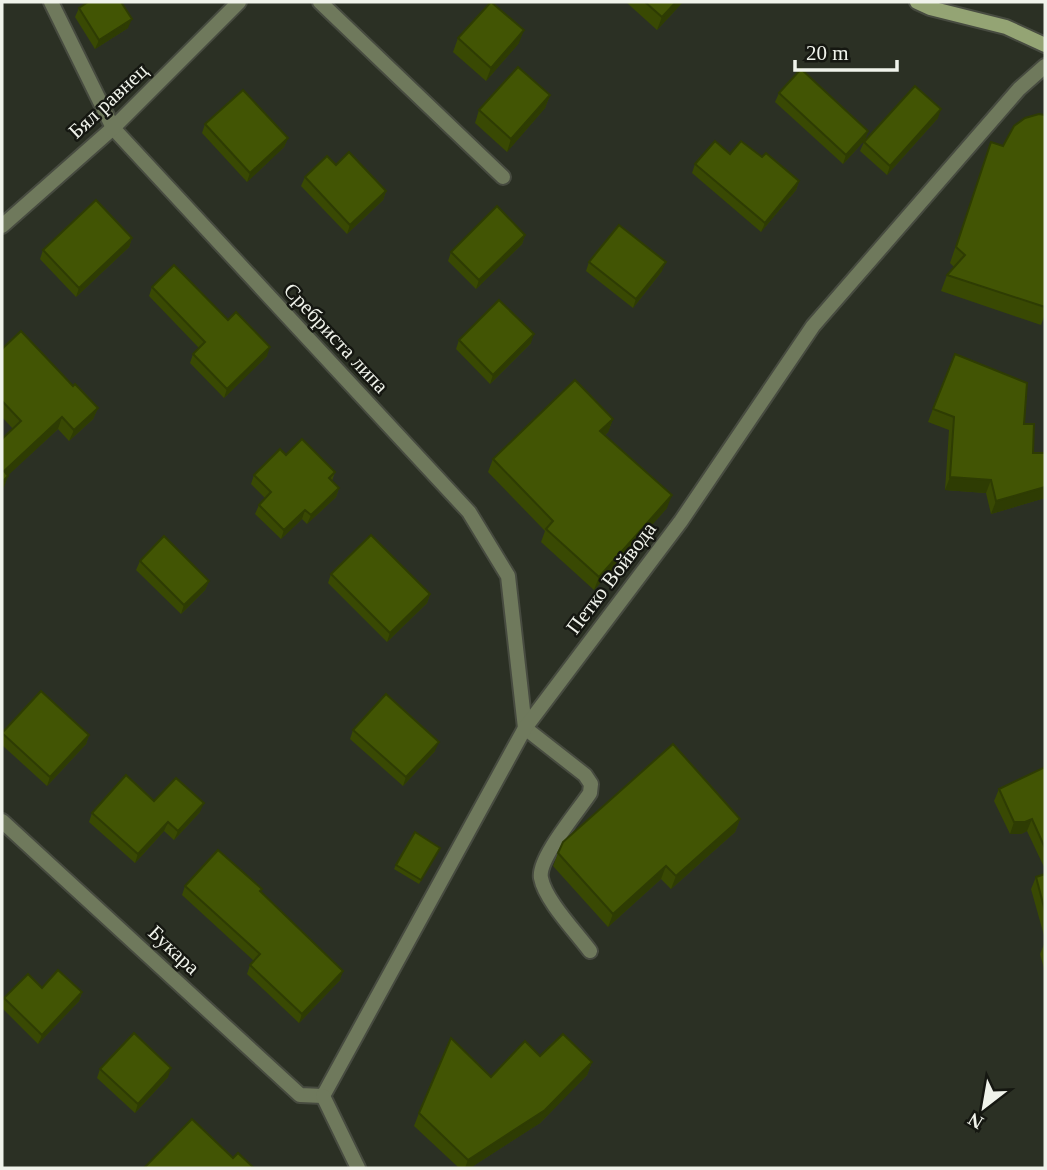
<svg xmlns="http://www.w3.org/2000/svg" width="1047" height="1170" viewBox="0 0 1047 1170" font-family="Georgia,serif">
<style>
.lines{fill:none;stroke-linecap:round;stroke-linejoin:round}
.lane-casing{stroke:#474b40;stroke-width:18}
.street-casing{stroke:#474b40;stroke-width:18}
.secondary-casing{stroke:#474b40;stroke-width:18}
.lane{stroke:#6f795c;stroke-width:14}
.street{stroke:#6f795c;stroke-width:14}
.secondary{stroke:#94a474;stroke-width:14}
.wall{fill:#394903}
.shaded-wall{fill:#2e3c03}
.building{fill:#425504;stroke:#2e3c03;stroke-width:2}
.labels{text-anchor:middle;dominant-baseline:central;stroke-width:5;stroke-linejoin:round;paint-order:stroke}
.street-label{font-size:21px;fill:#f0f3eb;stroke:#151711}
</style>
<rect width="100%" height="100%" fill="#2b3024"/>
<g class="lines">
<defs>
<g id="lane">
<path d="M320,2L503,177"/>
<path d="M525,728L585,775L591,784L590,793C579,810 537,859 541,878C545,900 576,932 590,951"/>
</g>
<g id="street">
<path d="M51,2L113,128L469,512L508,576L525,728"/>
<path d="M2,226L113,128L239,2"/>
<path d="M2,821L300,1095L323,1096"/>
<path d="M323,1096L525,728L681,521L813,326L1019,89L1045,66"/>
<path d="M323,1096L358,1168"/>
</g>
<path id="secondary" d="M917,2L930,8L1006,27L1045,45"/>
</defs>
<!-- lane casing -->
<use href="#lane" class="lane-casing"/>
<!-- street casing -->
<use href="#street" class="street-casing"/>
<!-- secondary casing -->
<use href="#secondary" class="secondary-casing"/>
<!-- lane -->
<use href="#lane" class="lane"/>
<!-- street -->
<use href="#street" class="street"/>
<!-- secondary -->
<use href="#secondary" class="secondary"/>
</g>
<!-- wall -->
<g class="wall">
<path d="M626,2H683L657,30Z"/>
<path d="M79,8L128,28L95,49L75,17Z"/>
<path d="M458,38L519,43L486,81L453,52Z"/>
<path d="M779,93L868,131L865,140L843,164L775,102Z"/>
<path d="M550,95L545,108L507,152L475,123L479,110Z"/>
<path d="M1045,115V314L1041,325L941,291L947,275L954,267L950,263L991,142L1003,146Z"/>
<path d="M938,118L887,175L860,151L864,142Z"/>
<path d="M205,124L288,138L284,147L247,182L202,133Z"/>
<path d="M730,154L762,157L799,181L796,190L761,232L692,173L695,164Z"/>
<path d="M336,165L386,191L383,200L347,234L301,186L305,177Z"/>
<path d="M525,235L522,244L476,289L448,261L451,252Z"/>
<path d="M132,238L129,247L76,297L40,259L43,250Z"/>
<path d="M589,262L662,271L633,308L586,271Z"/>
<path d="M152,287L228,320L267,356L224,398L190,363L193,354L199,348L149,296Z"/>
<path d="M459,340L531,343L490,384L456,349Z"/>
<path d="M2,349L73,386L98,408L93,419L69,441L58,429L8,475L4,487L13,429L2,417Z"/>
<path d="M933,409L1024,424L1033,453H1045V498L991,514L986,493L945,490L949,430L928,422Z"/>
<path d="M613,419L608,432L605,435L667,508L594,590L541,542L545,531L488,472L493,459Z"/>
<path d="M286,455L335,472L332,481L339,488L336,497L307,524L302,519L281,539L255,514L259,505L265,498L251,484L254,475Z"/>
<path d="M140,561L209,581L205,590L181,614L136,570Z"/>
<path d="M331,574L430,594L427,603L387,642L328,583Z"/>
<path d="M353,730L435,751L403,786L350,739Z"/>
<path d="M2,733L89,735L86,744L47,786L2,745Z"/>
<path d="M1045,767V869L1027,831L1021,834H1010L994,801L999,789Z"/>
<path d="M154,801L200,812L174,840L164,831L135,863L89,822L92,813Z"/>
<path d="M740,819L735,832L671,889L661,879L608,927L553,866L558,853Z"/>
<path d="M440,848L419,884L394,869L396,865Z"/>
<path d="M1045,874V939L1031,889L1036,877Z"/>
<path d="M185,886L260,892L340,980L299,1023L247,974L250,965L254,961L182,895Z"/>
<path d="M1045,942V972L1040,954Z"/>
<path d="M42,988L82,992L79,1001L38,1044L2,1008V1004L4,998Z"/>
<path d="M540,1056L592,1062L587,1075L540,1123L470,1168H459L414,1126L419,1113L491,1077Z"/>
<path d="M100,1069L168,1077L135,1113L97,1078Z"/>
</g>
<!-- shaded-wall -->
<g class="shaded-wall">
<path d="M676,2H683L657,30L662,17Z"/>
<path d="M132,19L128,28L95,49L99,40Z"/>
<path d="M524,30L519,43L486,81L491,68Z"/>
<path d="M550,95L545,108L507,152L511,139Z"/>
<path d="M941,109L938,118L887,175L890,166Z"/>
<path d="M868,131L865,140L843,164L846,155Z"/>
<path d="M288,138L284,147L247,182L250,173Z"/>
<path d="M799,181L796,190L761,232L765,223Z"/>
<path d="M386,191L383,200L347,234L350,225Z"/>
<path d="M525,235L522,244L476,289L479,280Z"/>
<path d="M132,238L129,247L76,297L79,288Z"/>
<path d="M666,262L662,271L633,308L636,299Z"/>
<path d="M534,334L531,343L490,384L493,375Z"/>
<path d="M270,347L267,356L224,398L227,389Z"/>
<path d="M98,408L93,419L69,441L74,430Z"/>
<path d="M62,417L58,429L2,481L4,471Z"/>
<path d="M613,419L608,432L595,444L600,431Z"/>
<path d="M8,476L4,487L2,489V482Z"/>
<path d="M950,477L991,480L986,493L945,490Z"/>
<path d="M1045,487V498L991,514L996,501Z"/>
<path d="M339,488L336,497L307,524L311,515Z"/>
<path d="M672,495L667,508L594,590L599,577Z"/>
<path d="M305,510L302,519L281,539L284,530Z"/>
<path d="M209,581L205,590L181,614L184,605Z"/>
<path d="M430,594L427,603L387,642L390,633Z"/>
<path d="M89,735L86,744L47,786L50,777Z"/>
<path d="M439,742L435,751L403,786L406,777Z"/>
<path d="M204,803L200,812L174,840L178,831Z"/>
<path d="M740,819L735,832L671,889L676,876Z"/>
<path d="M1032,819L1027,831L1021,834H1010L1014,822Z"/>
<path d="M168,822L164,831L135,863L138,854Z"/>
<path d="M666,866L661,879L608,927L613,914Z"/>
<path d="M343,971L340,980L299,1023L302,1014Z"/>
<path d="M82,992L79,1001L38,1044L42,1035Z"/>
<path d="M592,1062L587,1075L540,1123L470,1168H465L468,1160Z"/>
<path d="M171,1068L168,1077L135,1113L138,1104Z"/>
</g>
<!-- building -->
<g class="building">
<path d="M88,2H121L132,19L99,40L79,8Z"/>
<path d="M491,2L524,30L491,68L458,38Z"/>
<path d="M645,2H676L662,17Z"/>
<path d="M518,67L550,95L511,139L479,110Z"/>
<path d="M801,69L868,131L846,155L779,93Z"/>
<path d="M915,86L941,109L890,166L864,142Z"/>
<path d="M243,90L288,138L250,173L205,124Z"/>
<path d="M1039,114L1045,115V307L947,275L965,255L956,247L991,142L1003,146L1014,126L1025,118Z"/>
<path d="M715,141L730,154L741,141L762,157L766,153L799,181L765,223L695,164Z"/>
<path d="M349,152L386,191L350,225L305,177L327,156L336,165Z"/>
<path d="M96,200L132,238L79,288L43,250Z"/>
<path d="M497,206L525,235L479,280L451,252Z"/>
<path d="M619,225L666,262L636,299L589,262Z"/>
<path d="M174,265L228,320L236,312L270,347L227,389L193,354L205,342L152,287Z"/>
<path d="M499,300L534,334L493,375L459,340Z"/>
<path d="M21,331L73,386L75,384L98,408L74,430L62,417L4,471L8,476L2,482V439L21,421L2,401V349Z"/>
<path d="M955,354L1027,383L1024,424H1034L1033,453H1045V487L996,501L991,480L950,477L954,417L933,409Z"/>
<path d="M575,380L613,419L600,431L672,495L599,577L546,529L553,521L493,459Z"/>
<path d="M302,439L335,472L329,478L339,488L311,515L305,510L284,530L259,505L271,492L254,475L280,449L286,455Z"/>
<path d="M371,535L430,594L390,633L331,574Z"/>
<path d="M164,536L209,581L184,605L140,561Z"/>
<path d="M41,691L89,735L50,777L2,733Z"/>
<path d="M386,694L439,742L406,777L353,730Z"/>
<path d="M673,744L740,819L676,876L666,866L613,914L558,853L563,842Z"/>
<path d="M1045,767V848L1032,819L1025,822H1014L999,789Z"/>
<path d="M126,775L154,801L176,778L204,803L178,831L168,822L138,854L92,813Z"/>
<path d="M415,832L440,848L421,880L396,865Z"/>
<path d="M218,850L262,889L260,891L343,971L302,1014L250,965L260,954L185,886Z"/>
<path d="M1045,874V911L1036,877Z"/>
<path d="M58,970L82,992L42,1035L4,998L28,974L42,988Z"/>
<path d="M134,1033L171,1068L138,1104L100,1069Z"/>
<path d="M563,1034L592,1062L545,1110L468,1160L419,1113L451,1038L491,1077L525,1041L540,1056Z"/>
<path d="M192,1119L233,1158L238,1153L254,1168H144Z"/>
</g>
<g class="labels">
<!-- street labels -->
<g class="street-label">
<text transform="translate(108 101) rotate(-43)">Бял равнец</text>
<text transform="translate(336 338) rotate(47)">Сребриста липа</text>
<text transform="translate(611 578) rotate(-53)">Петко Войвода</text>
<text transform="translate(174 950) rotate(43)">Букара</text>
</g>
</g>
<!-- border -->
<rect width="1047" height="1170" fill="none" stroke="#f0f3eb" stroke-width="7"/>
<!-- north arrow -->
<g transform="translate(984 1107) rotate(211)" stroke="#151711" stroke-width="5" paint-order="stroke">
<path d="M0-5L12 26L0 18L-12 26Z" fill="#f0f3eb"/>
<text y="-10" font-size="19" font-weight="bold" text-anchor="middle" fill="#f0f3eb">N</text>
</g>
<!-- scale -->
<path d="M795 60v10h102v-10" fill="none" stroke="#f0f3eb" stroke-width="3.5"/>
<text x="806" y="60" font-size="21" fill="#f0f3eb" stroke="#151711" stroke-width="5" paint-order="stroke">20 m</text>
</svg>
